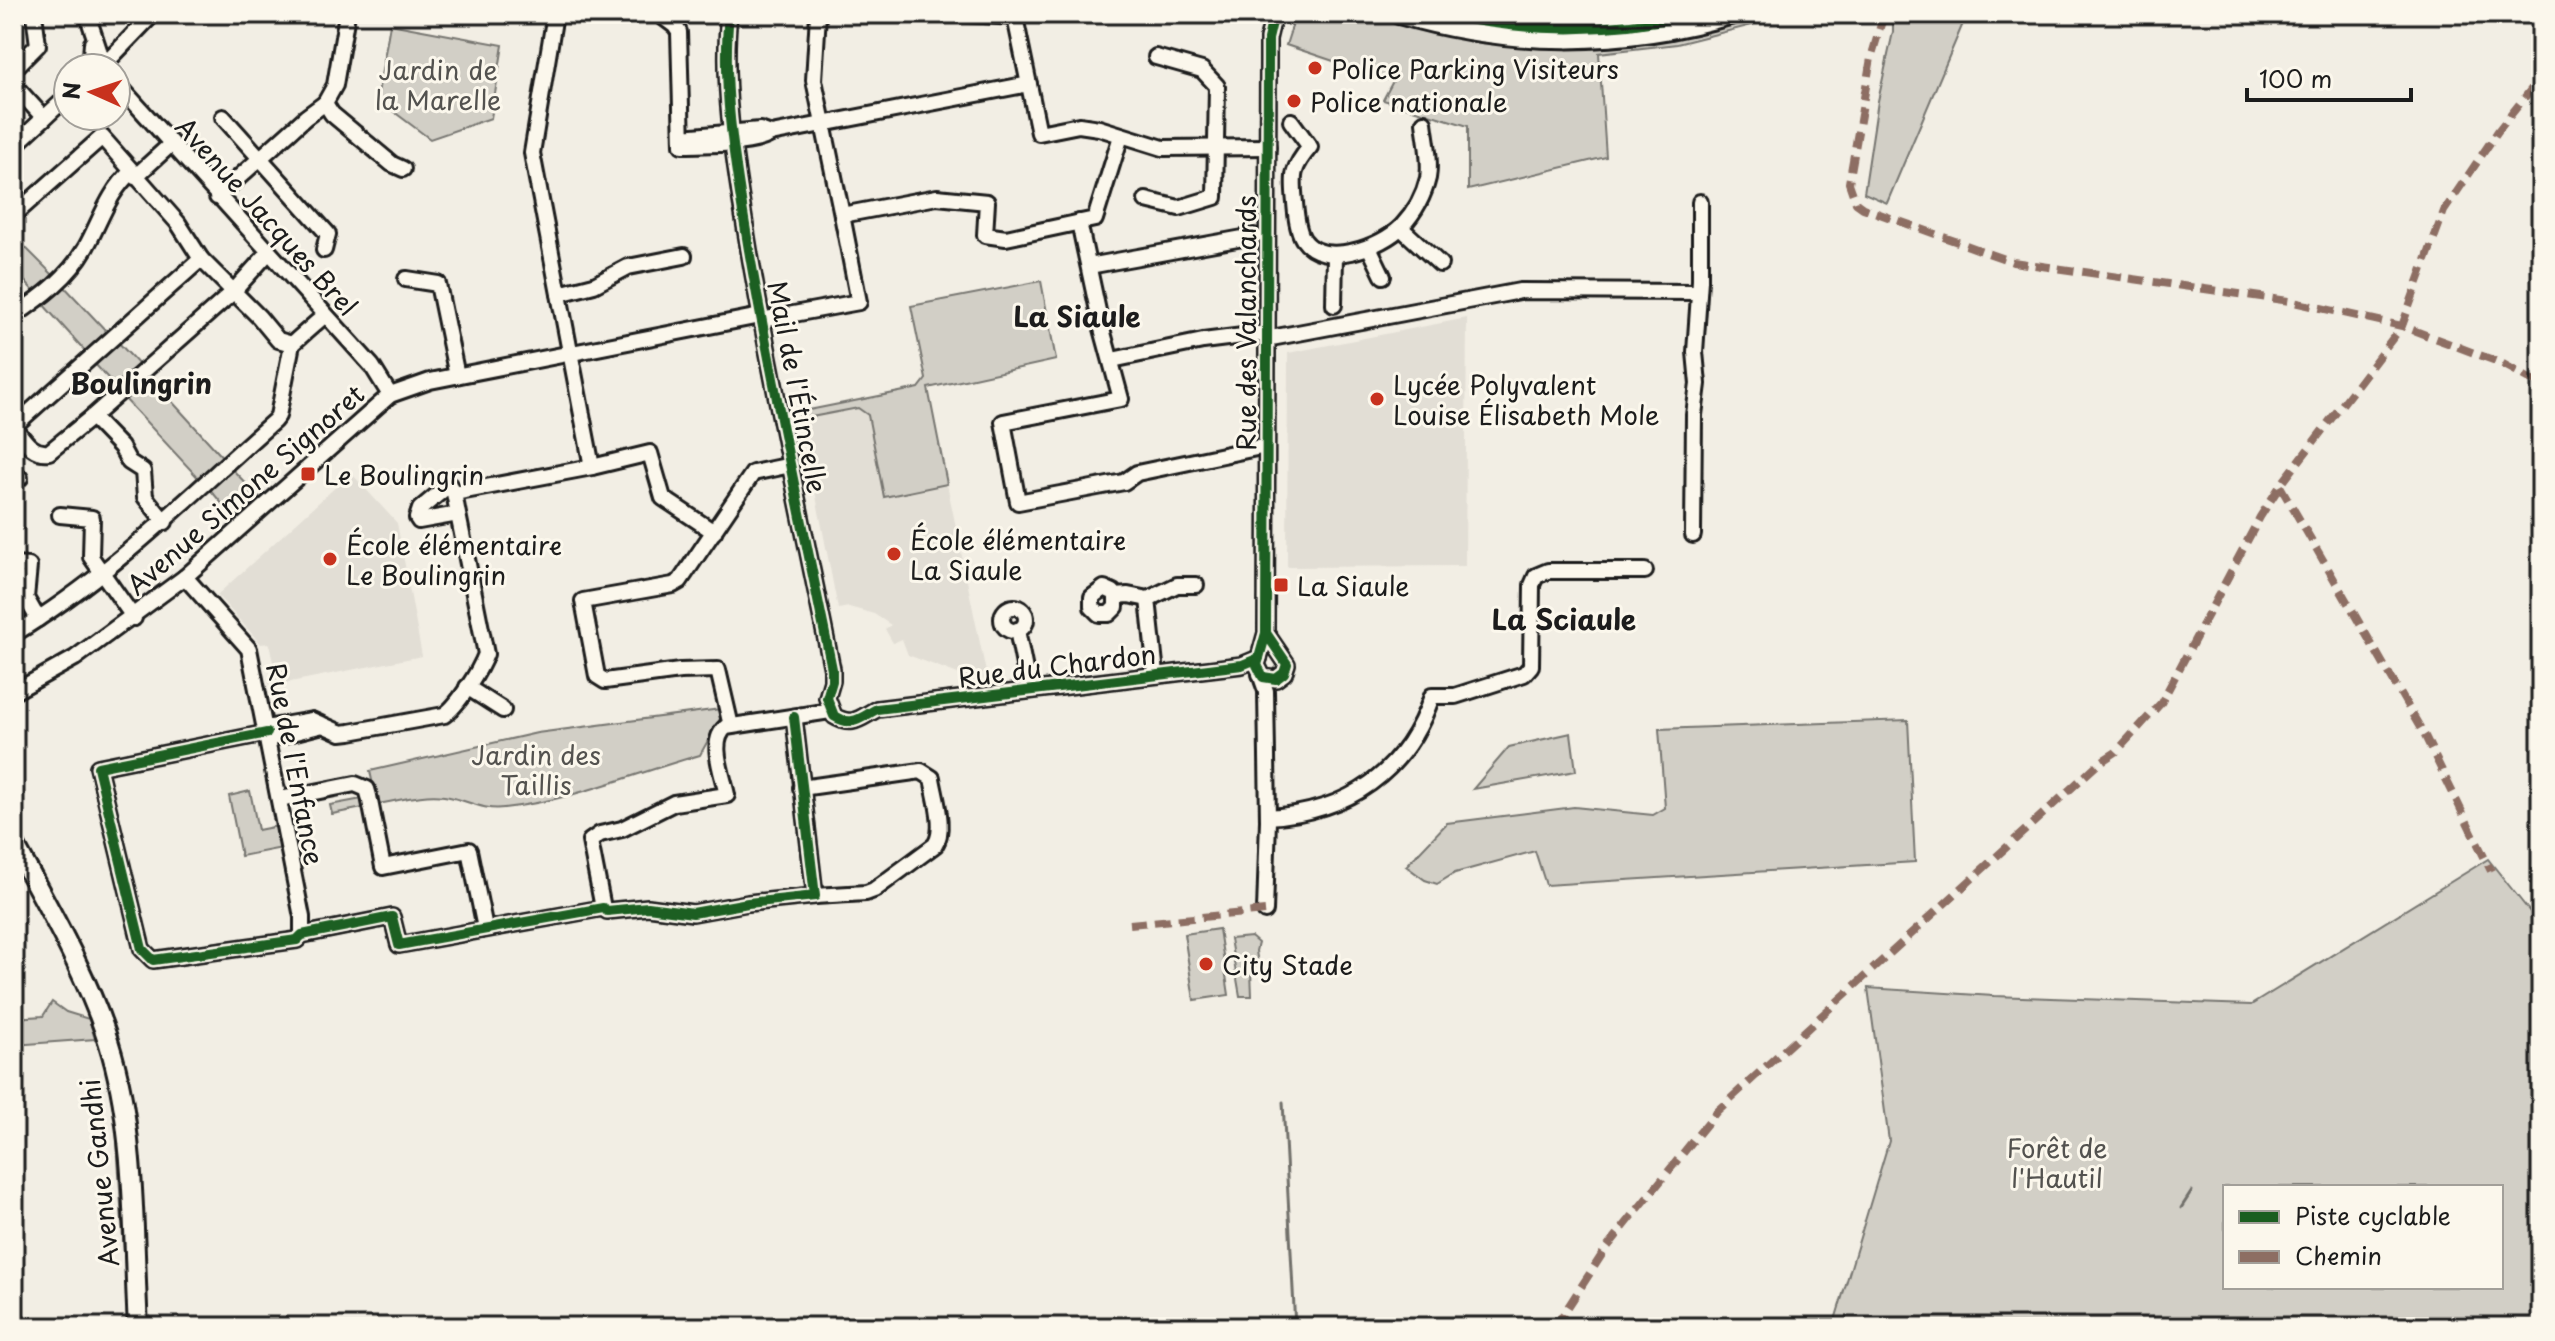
<svg xmlns="http://www.w3.org/2000/svg" width="2555" height="1341" viewBox="0 0 2555 1341" font-family="'Playpen Sans',sans-serif">
<style>
.built{fill:#e2ded5}
.green{fill:#d2cfc6;stroke:#777671;stroke-width:2;fill-rule:evenodd}
.lines{fill:none;stroke-linecap:round;stroke-linejoin:round}
.stream{stroke:#716f6b;stroke-width:3}
.minor-casing{stroke:#1c1c1c;stroke-width:20}
.secondary-casing{stroke:#1c1c1c;stroke-width:24}
.minor{stroke:#fbf7ec;stroke-width:14}
.secondary{stroke:#fbf7ec;stroke-width:18}
.quiet{stroke:#8d6e63;stroke-width:8;stroke-dasharray:16 8;stroke-linecap:butt}
.cycleway-casing{stroke:#fbf7ec;stroke-width:15}
.cycleway{stroke:#1b5e20;stroke-width:10}
.poi-dot{fill:#c8321e;stroke:#fbf7ec;stroke-width:3}
.labels{text-anchor:middle;dominant-baseline:central;stroke-width:6;stroke-linejoin:round;paint-order:stroke}
.poi-label{font-size:26px;fill:#1c1c1c;stroke:#fbf7ec;text-anchor:start}
.park-label{font-size:26px;fill:#53524f;stroke:#fbf7ec}
.street-label{font-size:26px;fill:#1c1c1c;stroke:#fbf7ec}
.neighbourhood-label{font-size:28px;font-weight:bold;fill:#1c1c1c;stroke:#fbf7ec}
</style>
<rect width="100%" height="100%" fill="#f2eee4"/>
<filter id="ink" filterUnits="userSpaceOnUse"><feTurbulence type="fractalNoise" baseFrequency=".0125" numOctaves="2"/><feDisplacementMap in="SourceGraphic" scale="16" xChannelSelector="R" yChannelSelector="G"/><feConvolveMatrix kernelMatrix="1 2 1 2 8 2 1 2 1" color-interpolation-filters="sRGB"/></filter>
<g filter="url(#ink)">
<!-- built -->
<g class="built">
<path d="M1467,318L1465,566L1287,567L1288,353Z"/>
<path d="M858,408L868,415L884,497L947,484L988,682H979L908,655L902,639L893,643L885,629L891,625L874,614L849,607L838,609L801,419Z"/>
<path d="M351,473L397,523L422,656L270,686L268,679L276,677L269,643L261,644L217,595Z"/>
</g>
<!-- green -->
<g class="green">
<path d="M1296,14H1741L1752,25L1677,44L1599,53L1606,157L1468,190V126L1383,100L1393,81L1286,45Z"/>
<path d="M1893,14H1967L1887,203L1864,193L1878,101L1893,32Z"/>
<path d="M390,24L503,45L491,118L430,139L377,99Z"/>
<path d="M14,236L56,278L37,295L14,269Z"/>
<path d="M1041,281L1056,360L928,388L947,484L884,497L868,415L858,408L801,419L799,412L919,388L926,379L911,306Z"/>
<path d="M62,284L109,334L87,353L42,303Z"/>
<path d="M117,341L142,368L119,390L94,363Z"/>
<path d="M147,374L226,461L201,481L124,398Z"/>
<path d="M230,467L259,497L234,518L208,487Z"/>
<path d="M721,709V717L700,755C635,773 571,801 504,808C482,811 465,799 444,796C422,793 398,801 377,804L370,771L537,733Z"/>
<path d="M1908,720L1915,862L1546,885L1535,851L1455,873L1437,884L1425,880L1406,866L1447,823L1574,807L1653,815L1665,808L1659,729Z"/>
<path d="M1571,733L1576,771L1473,789L1509,747Z"/>
<path d="M250,791L258,830L278,826L282,848L241,856L229,796Z"/>
<path d="M362,799L363,808L332,814L330,805Z"/>
<path d="M2488,859L2530,912L2541,904V1327H1833L1889,1141L1868,988L1994,996L2251,1005ZM2225,1187H2501V1287H2225Z"/>
<path d="M1219,929L1229,995L1194,1000L1184,934Z"/>
<path d="M1251,937L1258,943L1256,951L1258,964L1251,970L1252,996H1240L1230,939Z"/>
<path d="M52,1002L66,1012L89,1019L95,1039L14,1045V1018L43,1016Z"/>
</g>
<g class="lines">
<!-- stream -->
<g class="stream">
<path d="M115,1033L120,1049"/>
<path d="M112,1092L117,1133L129,1327"/>
<path d="M1283,1102L1295,1327"/>
<path d="M2181,1208L2192,1191"/>
</g>
<defs>
<g id="minor">
<path d="M87,14L104,65L153,14"/>
<path d="M347,14L335,85L325,103L332,114L392,164L403,169"/>
<path d="M555,14L532,153L592,467"/>
<path d="M659,14L675,26L679,32L682,145C705,144 753,146 771,134L760,130L682,137"/>
<path d="M729,14C721,91 737,175 749,250C773,390 804,529 832,669V681L827,698L834,716C853,728 861,717 877,709L1242,665L1259,658"/>
<path d="M818,14L814,80L842,215"/>
<path d="M968,14L1015,17L1039,133L1079,125L1099,128L1163,148L1268,147"/>
<path d="M90,68L92,43"/>
<path d="M14,69L38,45L34,14"/>
<path d="M116,82L372,366L390,395"/>
<path d="M14,85L44,118"/>
<path d="M223,117L328,234L324,250"/>
<path d="M1291,121L1310,147C1292,168 1292,175 1295,203C1296,214 1297,229 1303,239C1323,269 1382,247 1402,226C1414,213 1424,195 1428,178C1431,161 1426,140 1424,122"/>
<path d="M771,134L1029,84"/>
<path d="M14,146L68,96"/>
<path d="M135,177L170,145"/>
<path d="M217,197L306,117L325,103"/>
<path d="M1146,200L1179,208L1215,197L1217,86L1202,70L1156,57"/>
<path d="M14,215L102,137L178,223L201,259L259,317L278,340L292,344"/>
<path d="M1079,222L1101,325L1121,399L1003,422L1018,502L1124,482L1137,473L1266,446"/>
<path d="M1401,228L1440,264"/>
<path d="M1369,247L1383,276"/>
<path d="M1089,266L1254,236"/>
<path d="M406,279L438,284L457,376"/>
<path d="M559,294L594,285L628,267L684,256"/>
<path d="M1334,305L1335,255"/>
<path d="M14,316C42,297 69,277 86,247C101,220 108,193 131,172"/>
<path d="M761,320L859,302L842,215L937,197L987,202L985,235L1006,238L1095,219L1121,136"/>
<path d="M1266,339L1520,291L1697,292"/>
<path d="M1112,360L1203,341L1267,333"/>
<path d="M92,417L121,447L129,462L143,471L145,497L165,522"/>
<path d="M14,426L201,259"/>
<path d="M14,427C24,439 32,455 49,452L92,417L232,293L268,253"/>
<path d="M14,483L20,478"/>
<path d="M454,493L592,467L650,453L663,498L714,532"/>
<path d="M60,515L92,518L91,557L134,618"/>
<path d="M1693,535L1694,415L1698,384L1695,352L1700,280V202"/>
<path d="M14,565L29,566L26,598L38,619"/>
<path d="M185,577L249,649L302,917V935"/>
<path d="M1116,596V607L1109,614H1099L1092,607V597L1104,588L1113,592L1116,596L1128,595L1148,599"/>
<circle cx="1014" cy="619" r="12"/>
<path d="M1017,630L1029,690"/>
<path d="M1266,633L1287,664L1284,673L1276,679L1263,677L1257,665L1266,633L1268,59V39L1274,14"/>
<path d="M14,634C112,575 189,496 274,421L278,416L292,344L325,315"/>
<path d="M1156,674L1148,599L1177,585H1196"/>
<path d="M1260,674L1266,691L1268,820L1265,911"/>
<path d="M467,687L503,710"/>
<path d="M14,692L75,658L185,577L390,395L430,381L760,316"/>
<path d="M323,725L341,733L350,732L444,715C458,706 480,670 486,654L458,514L419,521L417,518L420,509L449,485L454,493L458,514"/>
<path d="M731,726L718,670L680,671L605,681L597,676L583,601L673,585L680,581L753,473L791,465"/>
<path d="M266,728L312,720L323,725L268,739"/>
<path d="M267,733L98,767L142,949L153,960L297,940L302,935L392,917L399,945L603,908L607,911L648,907L693,913L748,903L815,896L794,717"/>
<path d="M801,788L921,771L932,778C935,797 946,829 935,845L874,890L866,893L815,896"/>
<path d="M280,799L355,784L367,789L369,796L383,867L469,850L485,928"/>
<path d="M1268,817C1348,812 1406,773 1432,696H1455L1524,674L1531,666L1532,585L1536,576L1548,571H1645"/>
<path d="M603,908L590,841L600,834L622,829L674,803L727,795C723,775 708,741 726,727L830,711"/>
</g>
<g id="secondary">
<path d="M1399,14C1509,46 1623,47 1733,14"/>
<path d="M14,844C49,909 92,983 112,1054C136,1139 133,1239 138,1327"/>
</g>
</defs>
<!-- minor casing -->
<use href="#minor" class="minor-casing"/>
<!-- secondary casing -->
<use href="#secondary" class="secondary-casing"/>
<!-- minor -->
<use href="#minor" class="minor"/>
<!-- secondary -->
<use href="#secondary" class="secondary"/>
<!-- quiet -->
<g class="quiet">
<path d="M1277,14H1294"/>
<path d="M1884,14L1871,58L1849,183L1856,203L1863,208L2013,262L2289,301L2402,326L2501,363L2541,385"/>
<path d="M2280,486L2425,736L2491,871"/>
<path d="M1130,924L1265,911"/>
<path d="M1555,1327L1605,1250L1717,1111L2099,763L2116,752L2161,703L2260,517L2280,486L2402,326L2444,211L2498,131L2541,77"/>
</g>
<defs>
<g id="cycleway">
<path d="M729,14C721,91 737,175 749,250C773,390 804,529 832,669V681L827,698L834,716C853,728 861,717 877,709L1242,665L1259,658"/>
<path d="M1444,14C1526,33 1611,33 1693,14"/>
<path d="M1266,633L1287,664L1284,673L1276,679L1263,677L1257,665L1266,633L1268,59V39L1274,14"/>
<path d="M267,733L98,767L142,949L153,960L297,940L302,935L392,917L399,945L603,908L607,911L648,907L693,913L748,903L815,896L794,717"/>
</g>
</defs>
<!-- cycleway casing -->
<use href="#cycleway" class="cycleway-casing"/>
<!-- cycleway -->
<use href="#cycleway" class="cycleway"/>
</g>
</g>
<!-- markers -->
<g class="poi-dot">
<circle cx="1315" cy="68" r="8"/>
<circle cx="1294" cy="101" r="8"/>
<circle cx="1377" cy="399" r="8"/>
<rect x="300" y="466" width="16" height="16" rx="4"/>
<circle cx="894" cy="554" r="8"/>
<circle cx="330" cy="559" r="8"/>
<rect x="1273" y="577" width="16" height="16" rx="4"/>
<circle cx="1206" cy="964" r="8"/>
</g>
<g class="labels">
<!-- poi labels -->
<g class="poi-label">
<text x="1331" y="68">Police Parking Visiteurs</text>
<text x="1310" y="101">Police nationale</text>
<text x="1393" y="384">Lycée Polyvalent<tspan x="1393" dy="30">Louise Élisabeth Mole</tspan></text>
<text x="324" y="474">Le Boulingrin</text>
<text x="910" y="539">École élémentaire<tspan x="910" dy="30">La Siaule</tspan></text>
<text x="346" y="544">École élémentaire<tspan x="346" dy="30">Le Boulingrin</tspan></text>
<text x="1297" y="585">La Siaule</text>
<text x="1222" y="964">City Stade</text>
</g>
<!-- park labels -->
<g class="park-label">
<text x="438" y="69">Jardin de<tspan x="438" dy="30">la Marelle</tspan></text>
<text x="536" y="754">Jardin des<tspan x="536" dy="30">Taillis</tspan></text>
<text x="2057" y="1147">Forêt de<tspan x="2057" dy="30">l'Hautil</tspan></text>
</g>
<!-- street labels -->
<g class="street-label">
<text transform="translate(267 216) rotate(48)">Avenue Jacques Brel</text>
<text transform="translate(1245 323) rotate(-90)">Rue des Valanchards</text>
<text transform="translate(798 387) rotate(79)">Mail de l'Étincelle</text>
<text transform="translate(245 489) rotate(-41)">Avenue Simone Signoret</text>
<text transform="translate(1057 665) rotate(-7)">Rue du Chardon</text>
<text transform="translate(296 764) rotate(79)">Rue de l'Enfance</text>
<text transform="translate(99 1173) rotate(-96)">Avenue Gandhi</text>
</g>
<!-- neighbourhood labels -->
<g class="neighbourhood-label">
<text x="1077" y="315">La Siaule</text>
<text x="141" y="382">Boulingrin</text>
<text x="1564" y="618">La Sciaule</text>
</g>
</g>
<!-- margin -->
<rect width="2555" height="1341" fill="none" stroke="#fbf7ec" stroke-width="48"/>
<rect x="24" y="24" width="2507" height="1293" fill="none" stroke="#1c1c1c" stroke-width="3" filter="url(#ink)"/>
<!-- legend -->
<rect x="2223" y="1185" width="280" height="104" fill="#fbf7ec" stroke="#a29f99" stroke-width="2"/>
<rect x="2239" y="1211" width="40" height="12" fill="#1b5e20" stroke="#a29f99" stroke-width="2"/>
<text x="2295" y="1225" font-size="24" fill="#1c1c1c">Piste cyclable</text>
<rect x="2239" y="1251" width="40" height="12" fill="#8d6e63" stroke="#a29f99" stroke-width="2"/>
<text x="2295" y="1265" font-size="24" fill="#1c1c1c">Chemin</text>
<!-- north arrow -->
<g transform="translate(92 92) rotate(273)"><circle r="38" fill="#fbf7ec" stroke="#a29f99" stroke-width="2"/>
<path d="M0-6L14 30L0 20L-14 30Z" fill="#c8321e"/>
<text y="-12" font-size="22" font-weight="bold" text-anchor="middle" fill="#1c1c1c">N</text>
</g>
<!-- scale -->
<path d="M2247 88v12h164v-12" fill="none" stroke="#1c1c1c" stroke-width="4"/>
<text x="2259" y="88" font-size="24" fill="#1c1c1c" stroke="#fbf7ec" stroke-width="6" paint-order="stroke">100 m</text>
</svg>
